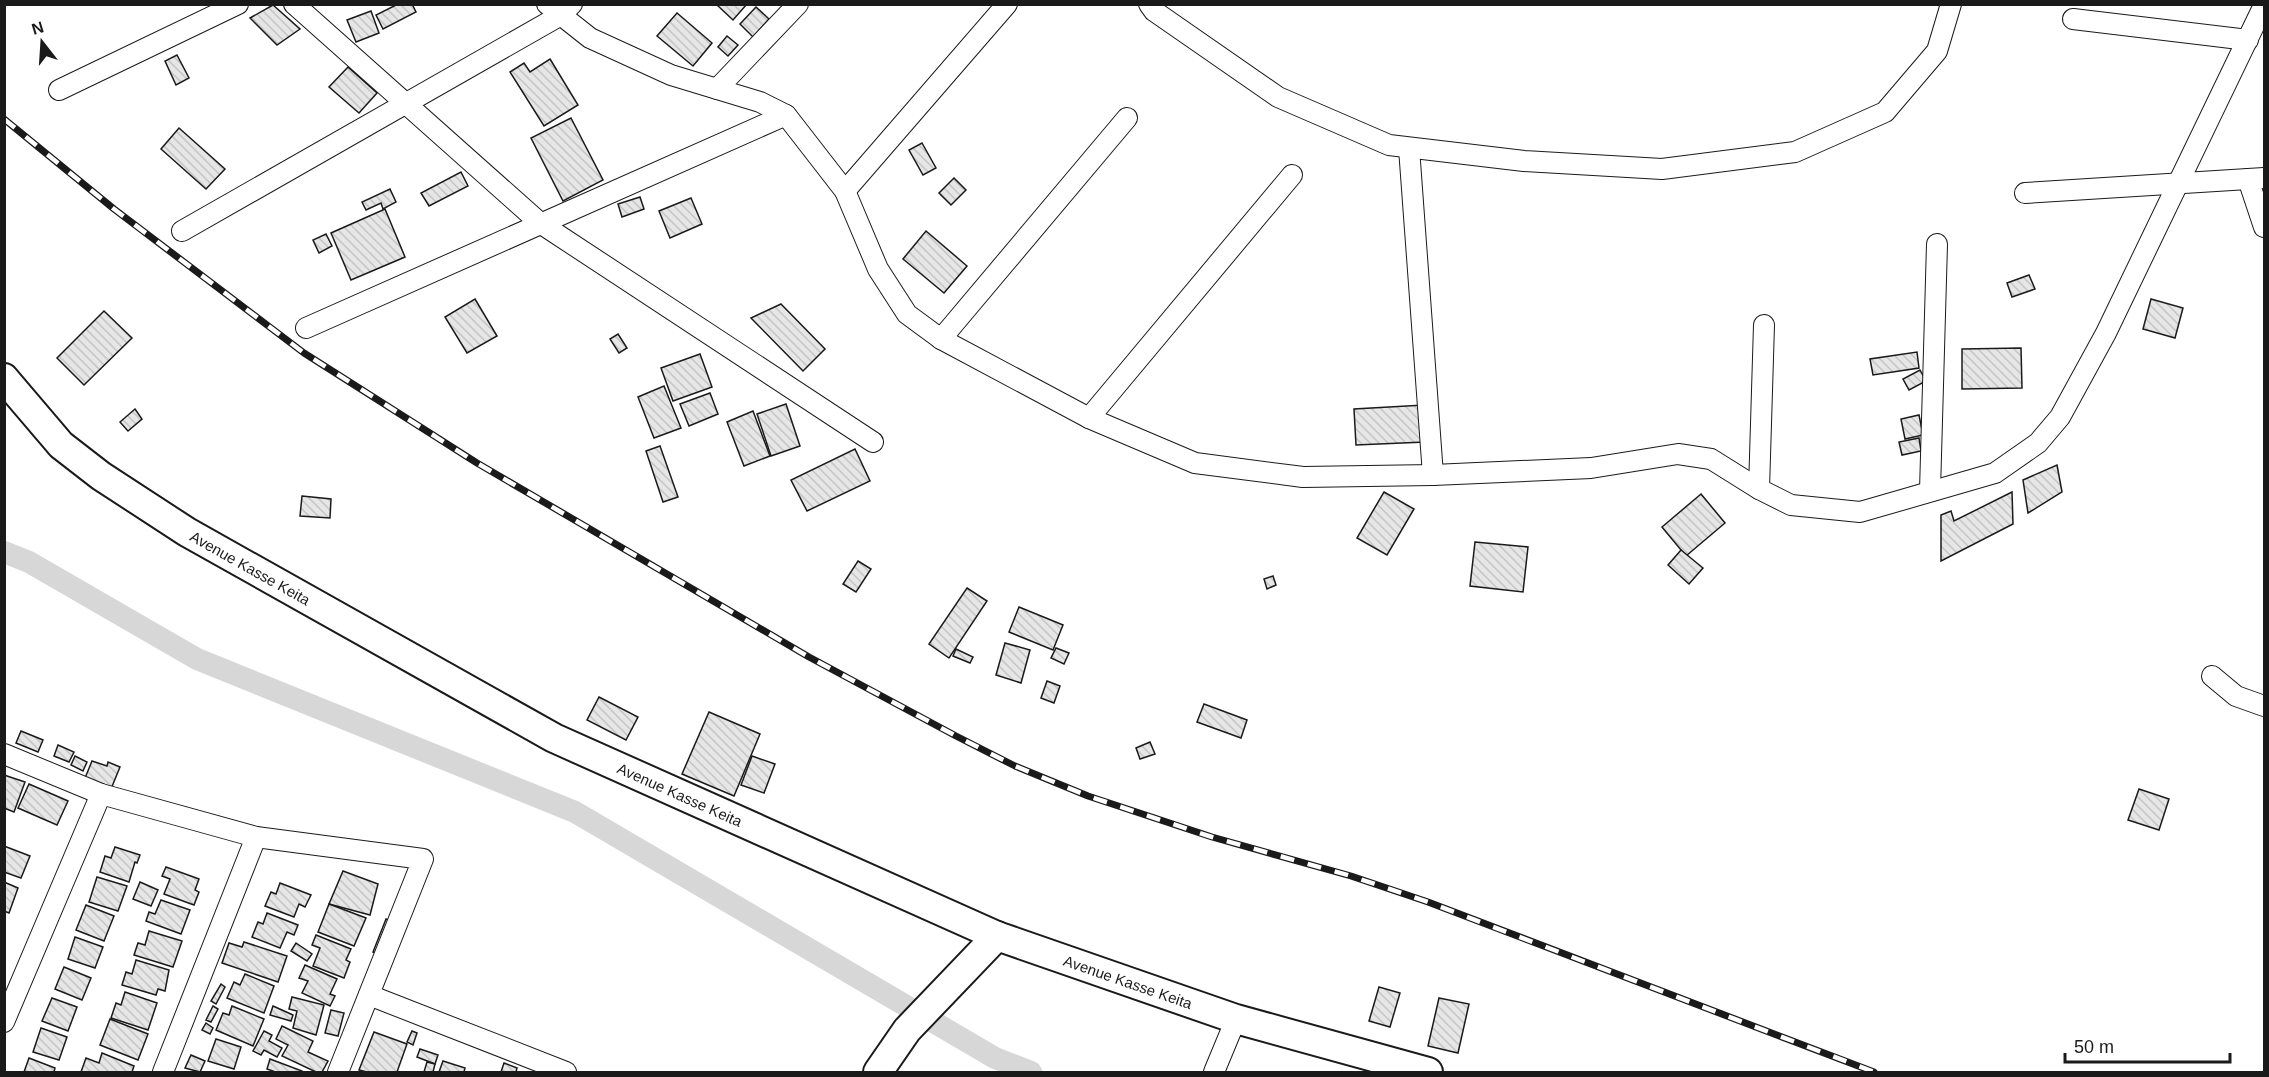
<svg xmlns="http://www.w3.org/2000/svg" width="2269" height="1077" viewBox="0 0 2269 1077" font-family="Arial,sans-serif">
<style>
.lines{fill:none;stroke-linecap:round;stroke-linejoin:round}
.canal{stroke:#d7d7d7;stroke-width:22}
.building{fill:url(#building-back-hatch);stroke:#1a1a1a;stroke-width:1.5}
.street-casing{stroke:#1a1a1a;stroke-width:22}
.secondary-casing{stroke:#1a1a1a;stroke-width:32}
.street{stroke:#fff;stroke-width:20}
.secondary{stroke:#fff;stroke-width:28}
.rail-casing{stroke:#1a1a1a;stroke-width:7}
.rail{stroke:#fff;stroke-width:4.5;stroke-dasharray:14;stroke-linecap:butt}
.labels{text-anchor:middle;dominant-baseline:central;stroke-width:4.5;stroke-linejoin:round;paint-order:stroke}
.street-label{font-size:15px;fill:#1a1a1a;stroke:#fff}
</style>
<defs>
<pattern id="building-back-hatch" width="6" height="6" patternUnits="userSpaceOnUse" patternTransform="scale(1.5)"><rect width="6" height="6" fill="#e6e6e6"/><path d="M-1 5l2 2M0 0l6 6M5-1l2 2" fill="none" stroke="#c5c5c5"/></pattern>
</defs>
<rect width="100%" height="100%" fill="#fff"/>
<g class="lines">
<!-- canal -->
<path class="canal" d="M4,552L29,562L197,659L575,812L995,1058L1031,1072"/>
</g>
<!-- building -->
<g class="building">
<path d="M398,4H412L416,12L383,29L376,15Z"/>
<path d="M716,4H747L733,20Z"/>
<path d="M273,5L300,29L277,45L250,18Z"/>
<path d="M756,7L769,19L753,37L740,24Z"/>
<path d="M371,11L379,33L356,42L347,20Z"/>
<path d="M677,13L712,43L693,66L657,36Z"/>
<path d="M727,36L738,45L728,56L718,47Z"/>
<path d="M177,55L189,78L176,85L165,61Z"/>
<path d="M550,59L578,105L544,126L510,72L524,63L530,72Z"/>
<path d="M348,67L377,93L359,113L329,87Z"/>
<path d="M571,118L603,180L563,201L531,138Z"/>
<path d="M179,128L225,169L206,189L161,149Z"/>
<path d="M922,143L936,168L923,175L909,150Z"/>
<path d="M461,172L468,186L429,206L421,193Z"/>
<path d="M954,178L966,190L951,205L939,193Z"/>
<path d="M390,189L396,202L383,209L381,203L366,210L362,202Z"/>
<path d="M640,197L644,209L622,217L618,204Z"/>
<path d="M691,198L702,224L670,238L659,211Z"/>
<path d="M385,209L405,257L351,280L331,233Z"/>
<path d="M926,231L967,266L944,293L903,259Z"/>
<path d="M326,234L332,246L319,253L313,240Z"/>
<path d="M2029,275L2035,289L2012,297L2007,283Z"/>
<path d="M475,299L497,336L467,353L445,317Z"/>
<path d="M2151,299L2183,308L2175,338L2143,329Z"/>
<path d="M781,304L825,349L803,371L751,318Z"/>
<path d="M104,311L132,338L84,385L57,358Z"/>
<path d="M618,334L627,348L619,353L610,339Z"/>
<path d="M2021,348L2022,388L1962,389V349Z"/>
<path d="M1917,352L1919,368L1873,375L1870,359Z"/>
<path d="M700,354L712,387L673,401L661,368Z"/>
<path d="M1920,370L1926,381L1909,390L1903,379Z"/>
<path d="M664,386L681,428L654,438L638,397Z"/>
<path d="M710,393L718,414L689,426L680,404Z"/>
<path d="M786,404L800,446L771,456L757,414Z"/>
<path d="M1424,405L1425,442L1356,445L1354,409Z"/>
<path d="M135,409L142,419L128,431L120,422Z"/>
<path d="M753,411L770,456L744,466L727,422Z"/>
<path d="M1919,415L1923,435L1905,439L1901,419Z"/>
<path d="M1919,438L1921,451L1902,455L1899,442Z"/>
<path d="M660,446L678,497L663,502L646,451Z"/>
<path d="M855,449L870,481L807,511L791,480Z"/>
<path d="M2057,465L2062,492L2028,513L2023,480Z"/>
<path d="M1384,492L1414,509L1387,555L1357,538Z"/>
<path d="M2012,492L2013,524L1941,561V515L1951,511L1954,521Z"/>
<path d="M1701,494L1725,523L1686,556L1662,527Z"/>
<path d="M302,496L331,499L330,518L300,516Z"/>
<path d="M1475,542L1528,547L1523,592L1470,586Z"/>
<path d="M1681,550L1703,568L1689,584L1668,565Z"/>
<path d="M858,561L871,569L856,592L843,584Z"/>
<path d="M1273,576L1276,585L1267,589L1264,579Z"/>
<path d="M967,588L987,601L949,658L929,644Z"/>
<path d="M1019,607L1063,625L1053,650L1009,632Z"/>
<path d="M1005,643L1030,650L1021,683L996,675Z"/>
<path d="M1056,648L1069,653L1064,664L1051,658Z"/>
<path d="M956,649L973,657L970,663L953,656Z"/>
<path d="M1047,681L1060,686L1054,703L1041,698Z"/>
<path d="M599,697L638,717L626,740L587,720Z"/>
<path d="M1204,704L1247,720L1241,738L1197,722Z"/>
<path d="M709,712L760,734L734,796L682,774Z"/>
<path d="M21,731L43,740L38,752L16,743Z"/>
<path d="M1150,742L1155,754L1140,759L1136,748Z"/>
<path d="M58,745L74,752L69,762L54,756Z"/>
<path d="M75,756L87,762L83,771L71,765Z"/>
<path d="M752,756L775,764L764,793L741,785Z"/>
<path d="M92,761L107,766L108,762L120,767L111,789L85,778Z"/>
<path d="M4,775L25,782L14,812L4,808Z"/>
<path d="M29,784L68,801L57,825L18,808Z"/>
<path d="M2139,789L2169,799L2159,830L2128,820Z"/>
<path d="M4,846L30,856L21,878L4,872Z"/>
<path d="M115,847L140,855L137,863L135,862L129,882L100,872L105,856L111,858Z"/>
<path d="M166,867L199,879L195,890L199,892L194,905L164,894L170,879L162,876Z"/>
<path d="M343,871L378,884L370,915L329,904Z"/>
<path d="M97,877L127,886L118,911L89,902Z"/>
<path d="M4,882L18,888L9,913L4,911Z"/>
<path d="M140,882L158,890L151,906L133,899Z"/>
<path d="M280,883L311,895L305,907L299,904L294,917L265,906L271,892L276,894Z"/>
<path d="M161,900L190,910L181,934L146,921L149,912L155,914Z"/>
<path d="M329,904L366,918L354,946L318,932Z"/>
<path d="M86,905L114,916L104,941L76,930Z"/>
<path d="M267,913L298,925L294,935L287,932L280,948L252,937L258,922L263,924Z"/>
<path d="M386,919L396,924L383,956L373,952Z"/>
<path d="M149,931L182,941L173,967L134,955L138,943L145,945Z"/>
<path d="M316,935L351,949L346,960L350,962L344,978L313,966L320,948L312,945Z"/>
<path d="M75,937L103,947L95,968L68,959Z"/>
<path d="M244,942L287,956L278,982L222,963L229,943L242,947Z"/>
<path d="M296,943L312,954L307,961L291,951Z"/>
<path d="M136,960L169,970L165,991L158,989L156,995L122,985L126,972L132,974Z"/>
<path d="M305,965L337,979L330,994L335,996L330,1006L302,993L308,981L299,978Z"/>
<path d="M64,967L91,978L82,1000L55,989Z"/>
<path d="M245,974L274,986L264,1013L227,998L234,982L240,985Z"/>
<path d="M221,984L225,987L216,1004L211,1001Z"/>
<path d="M1379,987L1400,993L1390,1027L1369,1021Z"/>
<path d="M125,992L157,1003L148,1030L111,1018L116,1003L121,1005Z"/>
<path d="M292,997L324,1005L316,1035L293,1028L297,1011L289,1009Z"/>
<path d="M52,998L77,1007L68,1031L42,1021Z"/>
<path d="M1439,998L1469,1004L1458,1053L1428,1046Z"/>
<path d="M213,1006L218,1009L211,1022L206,1020Z"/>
<path d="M232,1006L264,1019L253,1046L216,1030L223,1013L229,1015Z"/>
<path d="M273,1006L293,1015L291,1021L270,1015Z"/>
<path d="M331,1010L344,1013L338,1036L325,1033Z"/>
<path d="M110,1019L148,1034L138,1060L100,1045Z"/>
<path d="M206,1023L213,1028L210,1034L202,1030Z"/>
<path d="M282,1026L313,1041L308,1052L328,1061L322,1072H316L282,1056L288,1045L276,1039Z"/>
<path d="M41,1028L67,1037L59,1060L33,1052Z"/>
<path d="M264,1031L272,1035L269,1041L282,1048L277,1057L264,1050L261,1055L253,1051Z"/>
<path d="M412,1031L417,1033L413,1045L407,1042Z"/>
<path d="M374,1032L407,1044L397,1072H367L359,1070Z"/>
<path d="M216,1039L241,1047L234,1069L208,1061Z"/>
<path d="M420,1049L438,1055L435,1064L417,1057Z"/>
<path d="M102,1053L134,1066L132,1072H81L86,1058L99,1063Z"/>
<path d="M191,1055L205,1061L200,1072L185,1068Z"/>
<path d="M29,1058L55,1068L54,1072H24Z"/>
<path d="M270,1059L302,1071V1072H272L273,1071L267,1069Z"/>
<path d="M443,1061L465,1068L464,1072H439Z"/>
<path d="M427,1062L435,1064L433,1072H424Z"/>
<path d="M504,1063L517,1068L516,1072H501Z"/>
</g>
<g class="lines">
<defs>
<g id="street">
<path d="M294,4L540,223L873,442"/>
<path d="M547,4L590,38L671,75L760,102L786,115L845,191L878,269L907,314L941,339L1089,418L1195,463L1303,477L1433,475L1591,468L1678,454L1711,459L1759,489L1791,505L1860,512L1995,473L2038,443L2060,417L2106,333L2264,5"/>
<path d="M1149,4L1154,11L1278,97L1389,145L1524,161L1662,169L1795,152L1885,112L1937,51L1951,4"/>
<path d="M2073,19L2248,40"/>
<path d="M717,89L798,4"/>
<path d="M59,90L238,4"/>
<path d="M1409,148L1433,475"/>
<path d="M2248,179L2264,227"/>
<path d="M845,191L1007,4"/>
<path d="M2025,193L2264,178"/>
<path d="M182,231L561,15L572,4"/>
<path d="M306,328L786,115"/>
<path d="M941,339L1127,118"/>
<path d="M1089,418L1292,175"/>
<path d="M1759,489L1764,325"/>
<path d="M1930,491L1937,244"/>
<path d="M2212,676L2236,696L2264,706"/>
<path d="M4,754L101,794L256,837L423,859L338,1072"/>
<path d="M369,995L566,1072"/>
<path d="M4,1022L101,794"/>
<path d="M163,1072L256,837"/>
<path d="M1214,1072L1236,1019"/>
</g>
<g id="secondary">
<path id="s1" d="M4,378L61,445L101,476L187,532L554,738L997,936L1236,1019L1428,1072"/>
<path d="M878,1072L907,1030L997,936"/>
</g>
</defs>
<!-- street casing -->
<use href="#street" class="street-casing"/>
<!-- secondary casing -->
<use href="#secondary" class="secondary-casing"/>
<!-- street -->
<use href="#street" class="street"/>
<!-- secondary -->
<use href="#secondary" class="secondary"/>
<defs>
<path id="rail" d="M4,119L114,209L304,353L477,463L809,657L956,736L1015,766L1088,796L1212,837L1351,876L1428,902L1874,1072"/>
</defs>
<!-- rail casing -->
<use href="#rail" class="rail-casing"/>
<!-- rail -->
<use href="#rail" class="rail"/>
</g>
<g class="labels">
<!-- street labels -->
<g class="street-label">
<text stroke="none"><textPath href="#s1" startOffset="314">Avenue Kasse Keita</textPath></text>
<text stroke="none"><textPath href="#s1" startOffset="800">Avenue Kasse Keita</textPath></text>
<text stroke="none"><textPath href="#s1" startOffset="1286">Avenue Kasse Keita</textPath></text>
</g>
</g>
<!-- border -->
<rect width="2269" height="1077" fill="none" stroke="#1a1a1a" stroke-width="12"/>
<!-- north arrow -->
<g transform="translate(42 42) rotate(343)" stroke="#ffffff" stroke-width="4.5" paint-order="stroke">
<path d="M0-4.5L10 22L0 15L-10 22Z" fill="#1a1a1a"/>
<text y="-9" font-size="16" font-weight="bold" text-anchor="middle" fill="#1a1a1a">N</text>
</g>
<!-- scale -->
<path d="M2065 1053v9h165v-9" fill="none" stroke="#1a1a1a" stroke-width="3"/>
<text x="2074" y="1053" font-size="18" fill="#1a1a1a" stroke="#ffffff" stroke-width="4.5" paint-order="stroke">50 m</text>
</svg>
